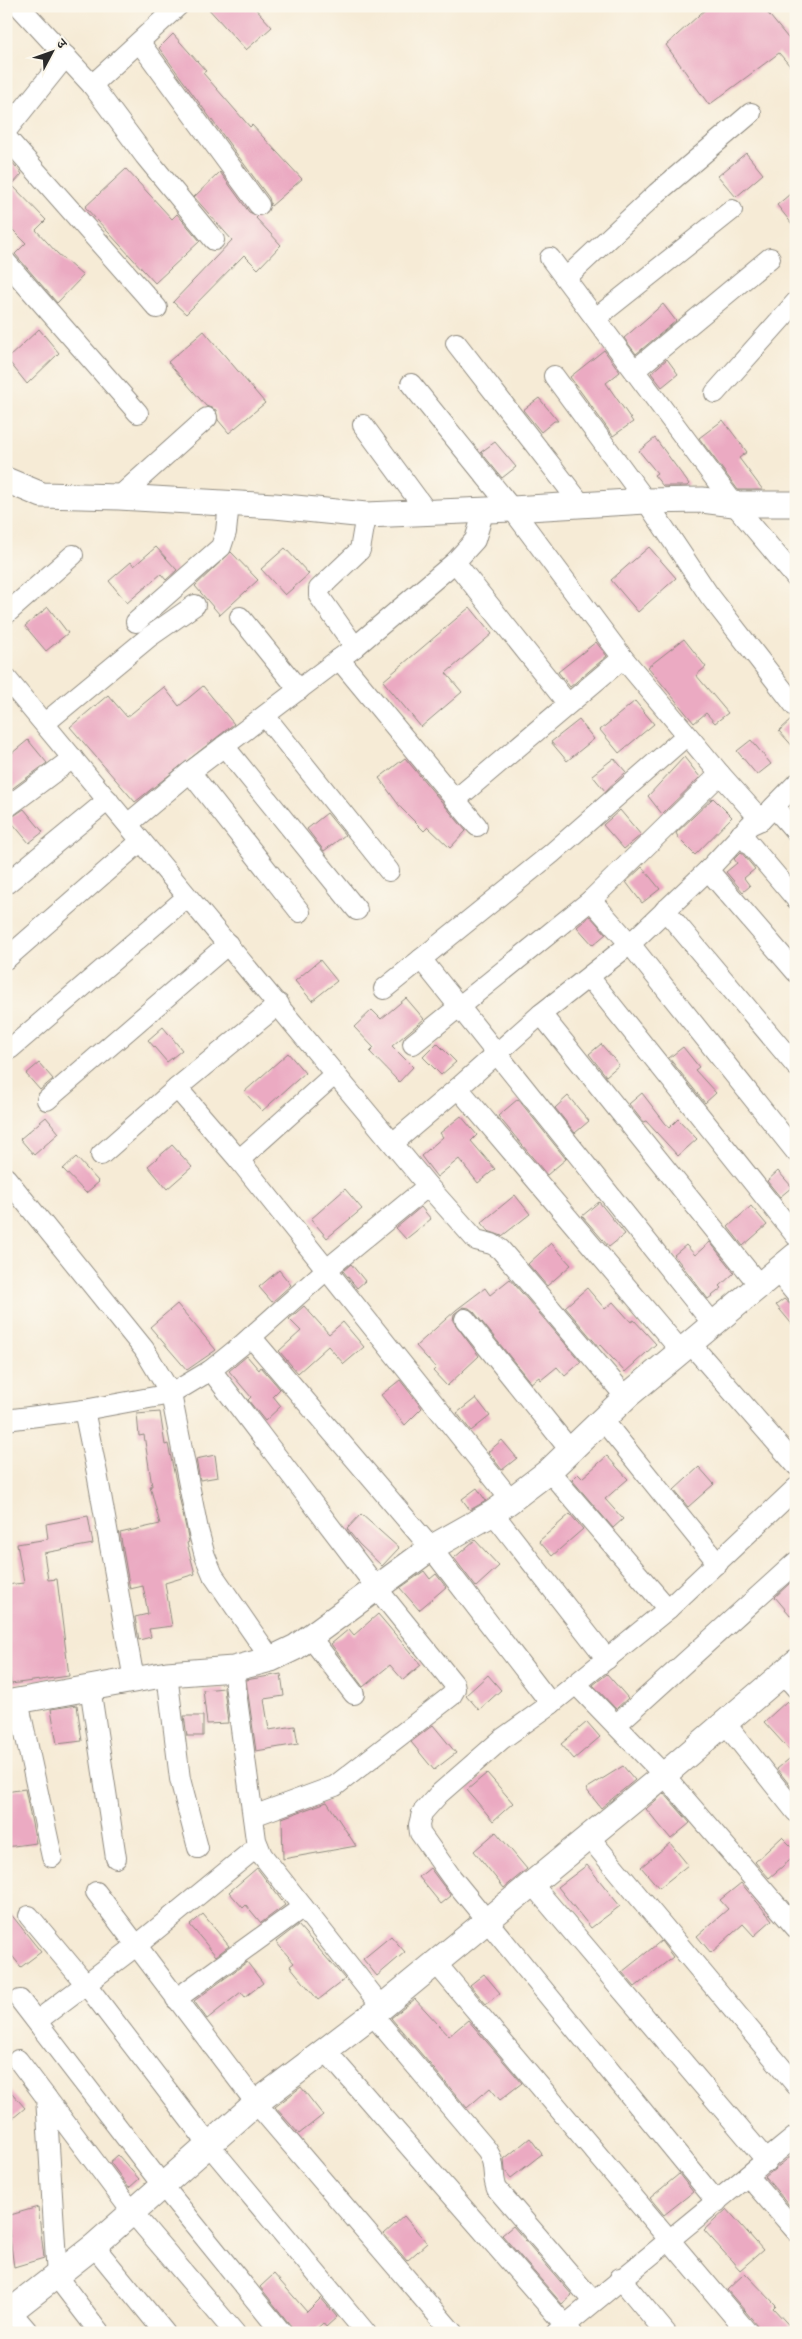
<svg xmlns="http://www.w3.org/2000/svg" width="802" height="2339" viewBox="0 0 802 2339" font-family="'Libre Caslon Text','Noto Serif Devanagari',serif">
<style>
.building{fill:#ebaac2}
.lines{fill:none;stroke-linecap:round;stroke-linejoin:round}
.minor-casing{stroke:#908b80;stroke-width:22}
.tertiary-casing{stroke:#908b80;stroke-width:27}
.minor{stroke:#fff;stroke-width:20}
.tertiary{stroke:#fff;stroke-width:25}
</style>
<rect width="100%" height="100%" fill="#fbf7ec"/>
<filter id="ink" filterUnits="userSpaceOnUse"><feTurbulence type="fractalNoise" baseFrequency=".02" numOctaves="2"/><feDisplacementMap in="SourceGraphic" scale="10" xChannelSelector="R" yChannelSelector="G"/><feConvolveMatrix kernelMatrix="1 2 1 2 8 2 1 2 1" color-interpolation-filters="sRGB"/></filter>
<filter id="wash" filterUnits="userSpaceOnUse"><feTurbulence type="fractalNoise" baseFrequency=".0096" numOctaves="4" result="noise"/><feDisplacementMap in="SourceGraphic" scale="20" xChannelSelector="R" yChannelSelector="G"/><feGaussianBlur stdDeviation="1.12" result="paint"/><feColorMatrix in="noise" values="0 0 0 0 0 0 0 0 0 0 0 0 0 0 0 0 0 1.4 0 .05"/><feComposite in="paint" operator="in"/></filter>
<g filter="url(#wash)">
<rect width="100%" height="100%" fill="#f6ebd6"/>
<g id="blocks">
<!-- building -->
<g class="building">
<path d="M206,6H253L272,27L246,50Z"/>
<path d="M709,6H762L796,48V73L779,53L709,105L666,45Z"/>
<path d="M173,34L206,71L203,73L250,127L252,125L302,179L271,206L269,198L159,48Z"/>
<path d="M746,153L763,174L736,197L718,176Z"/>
<path d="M6,155L22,174L12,185L46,220L36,230L57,253L83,276L57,303L15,254L26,243L6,223Z"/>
<path d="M126,169L172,219L177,214L200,241L155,283L85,207Z"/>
<path d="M220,172L249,212L258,216L256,218L281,245L258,269L244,255L186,314L173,302L232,240L194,197Z"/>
<path d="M796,189V229L777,205Z"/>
<path d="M663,304L676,321L636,354L624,338Z"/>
<path d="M39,329L59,353L27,384L7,359Z"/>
<path d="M204,331L265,403L229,433L218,420L216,410L206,406L168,362Z"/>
<path d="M604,350L620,372L606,383L633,422L613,436L570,377Z"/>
<path d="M667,359L678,374L662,387L651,373Z"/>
<path d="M539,398L558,421H554L541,432L523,410Z"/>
<path d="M723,420L747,452L739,458L763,490H738L699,438Z"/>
<path d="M655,438L689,484L687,486H663L654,475L657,473L639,451Z"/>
<path d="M495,442L516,467L502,478L481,452Z"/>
<path d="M156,547L177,570L166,580L161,574L127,603L109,581L131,562L134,566Z"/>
<path d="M649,547L676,578L638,612L611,580Z"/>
<path d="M285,548L309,574L285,595L261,569Z"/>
<path d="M231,552L258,580L220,615L195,586Z"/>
<path d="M48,607L68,633L46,651L25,626Z"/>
<path d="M470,607L492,634L446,673L462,692L421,727L383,681Z"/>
<path d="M684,639L706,667L696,675L728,713L715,723L706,713L694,723L648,667Z"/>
<path d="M596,642L607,656L570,687L558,672Z"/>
<path d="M203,686L234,724L135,802L70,727L108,695L127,717L164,687L179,706Z"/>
<path d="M635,701L654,724L619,753L600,730Z"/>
<path d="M793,718L796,719V750L779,731Z"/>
<path d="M579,720L594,739L567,761L551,742Z"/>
<path d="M28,740L47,763L6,793V758Z"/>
<path d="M751,740L771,764L757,775L737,751Z"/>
<path d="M684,757L700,777L662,814L648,796Z"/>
<path d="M405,758L466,831L450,848L428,827L424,831L401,808L379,778Z"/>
<path d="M614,758L626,772L605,791L592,775Z"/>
<path d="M713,798L732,817L695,855L679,839L676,833Z"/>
<path d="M24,809L43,832L29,843L9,819Z"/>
<path d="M620,810L641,835L624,849L603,825Z"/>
<path d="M327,813L345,835L324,851L307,829Z"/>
<path d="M741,852L755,869L744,878L750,886L743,892L726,872L737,863L734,859Z"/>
<path d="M642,867L660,889L642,903L626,882Z"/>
<path d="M590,916L606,934L593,945L577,927Z"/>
<path d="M320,960L337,981L312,1001L295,981Z"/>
<path d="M406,998L424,1019L392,1046L413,1067L399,1082L370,1052L374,1048L354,1027L372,1010L381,1019Z"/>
<path d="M163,1027L182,1050L167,1062L148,1040Z"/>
<path d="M437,1043L456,1062L441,1075L423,1057Z"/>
<path d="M601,1044L619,1065L606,1076L589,1054Z"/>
<path d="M683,1047L699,1067L695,1070L716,1093L705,1103L669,1058Z"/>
<path d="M288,1053L305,1073L262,1111L244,1092Z"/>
<path d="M39,1063L53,1079L40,1090L26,1074Z"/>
<path d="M642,1093L669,1128L678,1119L697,1139L678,1156L646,1121L643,1122L629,1104Z"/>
<path d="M568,1096L589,1121L575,1133L555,1108Z"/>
<path d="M518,1099L566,1159L547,1175L498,1116Z"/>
<path d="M461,1116L477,1135L471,1141L495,1169L478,1183L459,1159L437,1177L421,1156L443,1137L440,1133Z"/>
<path d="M46,1117L59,1133L34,1155L20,1139Z"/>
<path d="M172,1145L192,1167L167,1189L148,1166Z"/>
<path d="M76,1157L99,1182L86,1193L63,1169Z"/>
<path d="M778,1171L792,1187L780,1197L767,1181Z"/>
<path d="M345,1189L362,1209L327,1238L311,1219Z"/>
<path d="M515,1195L530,1214L502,1236L488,1231L481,1223Z"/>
<path d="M599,1202L625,1234L609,1247L582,1216Z"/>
<path d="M751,1206L767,1225L743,1246L728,1227Z"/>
<path d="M421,1207L431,1219L406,1239L396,1228Z"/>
<path d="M710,1242L734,1273L720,1286L722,1288L708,1299L674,1255L686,1245L695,1255Z"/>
<path d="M551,1243L571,1265L547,1286L528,1264Z"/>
<path d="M351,1264L365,1281L357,1288L343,1271Z"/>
<path d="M279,1270L291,1285L272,1302L259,1287Z"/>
<path d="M510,1279L581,1362L565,1376L557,1367L541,1380L539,1377L531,1383L474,1312L469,1308L463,1307L454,1314L453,1321L479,1356L447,1386L433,1371L436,1368L416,1346L456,1310L485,1288L490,1295Z"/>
<path d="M587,1288L605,1309L613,1302L631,1322L634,1320L656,1344L625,1372L600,1345L598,1346L565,1307Z"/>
<path d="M784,1299L791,1305L796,1306V1329L776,1305Z"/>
<path d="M177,1304L216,1350L187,1370L150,1327Z"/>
<path d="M304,1306L329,1334L343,1322L364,1347L344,1364L328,1346L298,1373L279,1351L301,1331L289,1319Z"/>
<path d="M247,1356L259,1370L261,1367L280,1389L273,1396L281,1406L265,1421L248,1400L251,1397L229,1371Z"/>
<path d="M400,1380L422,1408L405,1425L381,1395Z"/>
<path d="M476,1398L490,1416L471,1431L457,1413Z"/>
<path d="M160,1412L165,1445L168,1444L189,1542L187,1543L195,1574L165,1583L172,1626L149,1629L151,1637L139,1640L135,1617L148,1614L143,1586L130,1589L120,1533L160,1524L150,1486H152L144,1435L139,1436L137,1414Z"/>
<path d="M502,1440L517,1458L502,1470L488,1452Z"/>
<path d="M215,1455L218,1477L200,1480L196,1459Z"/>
<path d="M607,1456L628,1479L605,1499L623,1519L613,1528L572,1480L578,1474L582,1478Z"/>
<path d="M699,1467L714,1484L688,1507L674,1490Z"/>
<path d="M477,1488L486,1501L470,1510L462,1499Z"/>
<path d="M361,1514L399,1548L382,1566L359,1544L347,1529Z"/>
<path d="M570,1514L583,1529L552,1556L539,1541Z"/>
<path d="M88,1516L93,1544L44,1553L48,1580L57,1579L69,1676L11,1684L6,1649V1585L24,1583L17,1544L48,1539L46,1524Z"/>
<path d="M475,1540L499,1566L476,1587L454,1558Z"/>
<path d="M424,1571L430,1579L436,1574L446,1587L419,1610L400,1588Z"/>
<path d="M791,1582L796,1587V1622L775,1597Z"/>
<path d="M378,1614L421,1665L403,1680L390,1665L363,1687L331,1644L349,1629L354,1635Z"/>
<path d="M281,1674L284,1696L264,1699L269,1730L295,1726L298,1744L256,1751L246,1680Z"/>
<path d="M607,1674L628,1698L616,1709L593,1685Z"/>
<path d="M488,1675L501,1690L479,1710L466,1695Z"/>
<path d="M224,1688L228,1723L207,1724L203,1690Z"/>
<path d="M787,1701L796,1710V1793L777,1769L794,1755L764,1722Z"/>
<path d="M77,1705L82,1741L57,1744L51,1709Z"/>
<path d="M184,1716H203V1736H187Z"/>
<path d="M587,1722L600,1737L574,1759L561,1744Z"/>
<path d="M433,1725L456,1753L434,1770L411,1742Z"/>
<path d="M623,1766L635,1780L601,1808L586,1789Z"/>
<path d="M487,1773L513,1803L493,1821L467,1790Z"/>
<path d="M25,1789L36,1843L6,1847V1792Z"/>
<path d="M664,1793L690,1823L671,1839L646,1809Z"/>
<path d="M327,1802L356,1846L283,1859L282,1818Z"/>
<path d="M496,1832L527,1869L504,1888L474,1851Z"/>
<path d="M782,1837L796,1851V1855L769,1878L755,1862Z"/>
<path d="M670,1843L688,1865L659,1888L641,1867Z"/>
<path d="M587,1865L620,1906L591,1928L558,1887Z"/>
<path d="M257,1868L285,1905L261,1923L246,1905L243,1908L229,1892Z"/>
<path d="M430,1868L451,1896L441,1904L419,1877Z"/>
<path d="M741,1883L772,1920L754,1936L743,1924L711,1953L697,1936L728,1909L720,1900Z"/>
<path d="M6,1908L41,1952L21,1967L6,1948Z"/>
<path d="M203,1914L229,1946L216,1956L190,1925Z"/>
<path d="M298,1925L345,1979L318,2000L290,1966L294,1963L276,1942Z"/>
<path d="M391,1936L405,1952L377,1976L363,1959Z"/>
<path d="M661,1941L673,1957L635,1987L622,1972Z"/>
<path d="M247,1962L263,1983L245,1997L241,1992L207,2019L194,2001Z"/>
<path d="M484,1974L500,1993L486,2004L470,1985Z"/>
<path d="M415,1999L449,2036L468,2020L522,2083L500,2100L490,2088L467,2108L391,2018Z"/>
<path d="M6,2086L25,2108L6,2124Z"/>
<path d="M301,2087L323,2115L299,2134L275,2107Z"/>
<path d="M530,2138L542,2154L511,2178L505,2171L504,2159Z"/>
<path d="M796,2152V2213L765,2177Z"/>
<path d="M118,2155L139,2179L129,2188L110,2162Z"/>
<path d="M679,2174L693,2192L664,2215L650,2198Z"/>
<path d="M38,2207L44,2258L14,2267L7,2216Z"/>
<path d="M727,2209L763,2250L740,2270L704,2230Z"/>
<path d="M404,2216L427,2243L407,2261L384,2234Z"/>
<path d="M513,2226L572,2295L562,2304L502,2235Z"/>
<path d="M745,2273L776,2305L773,2308L796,2333H760L757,2325L727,2290Z"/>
<path d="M274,2274L307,2312L321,2298L337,2317L326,2327L323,2323L312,2333H294L291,2326L260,2287Z"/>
</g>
</g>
</g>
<g filter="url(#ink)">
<use href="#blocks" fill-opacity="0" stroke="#908b80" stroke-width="1"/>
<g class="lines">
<defs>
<g id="minor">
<path d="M19,6L92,85L145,156L214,240"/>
<path d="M140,43L259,205"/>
<path d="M92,85L178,6"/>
<path d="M6,131L66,56"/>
<path d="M6,137L157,308"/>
<path d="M550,258L734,504L796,578"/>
<path d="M6,262L138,413"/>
<path d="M566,278L657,193L751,113"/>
<path d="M596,318L732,210"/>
<path d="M456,343L581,504"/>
<path d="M635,370L770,258"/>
<path d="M554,376L646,501L709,595L796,707"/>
<path d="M411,384L512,509L623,658L720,774L761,820"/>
<path d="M715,393L796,302"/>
<path d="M363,425L427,512"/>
<path d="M119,497L207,418"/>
<path d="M455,562L568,704"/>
<path d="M6,614L73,555"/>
<path d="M240,617L299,690"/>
<path d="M136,622L221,547L226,532L229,503"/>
<path d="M355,647L319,596V589L360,550L366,515"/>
<path d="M339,659L477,826"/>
<path d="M6,678L428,1186L476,1240L492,1244L500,1249L626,1397"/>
<path d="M265,716L389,871"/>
<path d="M45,723L149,637L195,605"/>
<path d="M224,746L357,910"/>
<path d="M190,772L300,912"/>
<path d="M455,800L623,658"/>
<path d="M774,807L796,832"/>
<path d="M6,808L73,758"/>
<path d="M128,824L190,772L355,647L455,562L475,540L484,510"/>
<path d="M741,834L796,899"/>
<path d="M708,870L796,972"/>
<path d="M6,884L108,800"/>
<path d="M591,900L630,944L796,1152"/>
<path d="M665,910L796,1066"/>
<path d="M6,959L141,841"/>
<path d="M421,959L714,1325"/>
<path d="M589,977L796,1236"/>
<path d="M384,989L551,854L687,735"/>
<path d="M541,1014L760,1286"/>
<path d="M413,1044L591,900L720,774"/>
<path d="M10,1049L187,897"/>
<path d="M177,1088L239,1160L511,1500"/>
<path d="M47,1100L228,944"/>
<path d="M393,1143L458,1088"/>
<path d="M101,1155L177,1088L279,1004"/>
<path d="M239,1160L335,1074"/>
<path d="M6,1178L144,1349L171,1394L198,1530L205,1556L213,1575L271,1659"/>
<path d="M777,1271L796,1294"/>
<path d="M465,1319L570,1450"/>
<path d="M251,1337L431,1548L551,1704"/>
<path d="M690,1343L796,1465"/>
<path d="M681,1351L458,1088L541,1014L630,944L708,870L750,825L761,820L796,784"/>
<path d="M211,1370L383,1596L454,1684L455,1689L451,1696L335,1786L253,1816"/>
<path d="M84,1410L97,1473L134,1680"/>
<path d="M602,1419L718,1563"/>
<path d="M6,1420L84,1410L171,1394L211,1370L243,1344L326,1270L428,1186"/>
<path d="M549,1471L668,1609"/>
<path d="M493,1513L607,1659"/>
<path d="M311,1638L354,1694"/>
<path d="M233,1669L256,1840L262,1855L382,2007"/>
<path d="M783,1673L796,1688"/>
<path d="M167,1674L180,1779L198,1848"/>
<path d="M576,1684L664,1775L796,1928"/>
<path d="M90,1687L116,1858"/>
<path d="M18,1701L52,1857"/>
<path d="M725,1723L796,1812"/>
<path d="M616,1725L796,1562"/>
<path d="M588,1836L796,2085"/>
<path d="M532,1884L767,2161"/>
<path d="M96,1892L256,2103L453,2333"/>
<path d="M29,1916L85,1983L209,2145L366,2333"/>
<path d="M435,1962L748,2333"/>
<path d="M176,1999L303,1907"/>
<path d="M20,2000L163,2186L282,2333"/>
<path d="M372,2014L487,2150C497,2165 491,2175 497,2189L593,2301"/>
<path d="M37,2021L136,1946L258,1846"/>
<path d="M326,2051L572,2333"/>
<path d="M18,2060L133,2213L235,2333"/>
<path d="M46,2097L57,2277L100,2333"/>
<path d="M748,2176L796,2231"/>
<path d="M717,2202L452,1878L420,1833L419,1825L422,1813L439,1794L502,1739L551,1704L668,1609L796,1488"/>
<path d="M94,2246L165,2333"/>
<path d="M620,2278L666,2333"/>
<path d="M11,2312L29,2333"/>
<path d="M556,2333L796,2136"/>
</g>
<g id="tertiary">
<path d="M6,480L42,495L119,497L275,506L366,515L512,509L646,501L702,500L734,504H796"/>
<path d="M6,1703L167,1674L233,1669L271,1659L296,1647L431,1548L493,1513L511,1500L549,1471L626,1397L796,1255"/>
<path d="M6,2315L94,2246L256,2103L382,2007L664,1775L796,1662"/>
</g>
</defs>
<!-- minor casing -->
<use href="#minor" class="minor-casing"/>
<!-- tertiary casing -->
<use href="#tertiary" class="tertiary-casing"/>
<!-- minor -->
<use href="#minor" class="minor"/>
<!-- tertiary -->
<use href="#tertiary" class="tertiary"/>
</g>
</g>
<!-- margin -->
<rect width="802" height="2339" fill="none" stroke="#fbf7ec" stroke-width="25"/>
<!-- north arrow -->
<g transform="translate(52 52) rotate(49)" stroke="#fbf7ec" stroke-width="4" paint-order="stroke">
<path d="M0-4L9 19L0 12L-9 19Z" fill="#2b2b2b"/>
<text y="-8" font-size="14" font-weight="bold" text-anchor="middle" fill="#2b2b2b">उ</text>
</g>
</svg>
